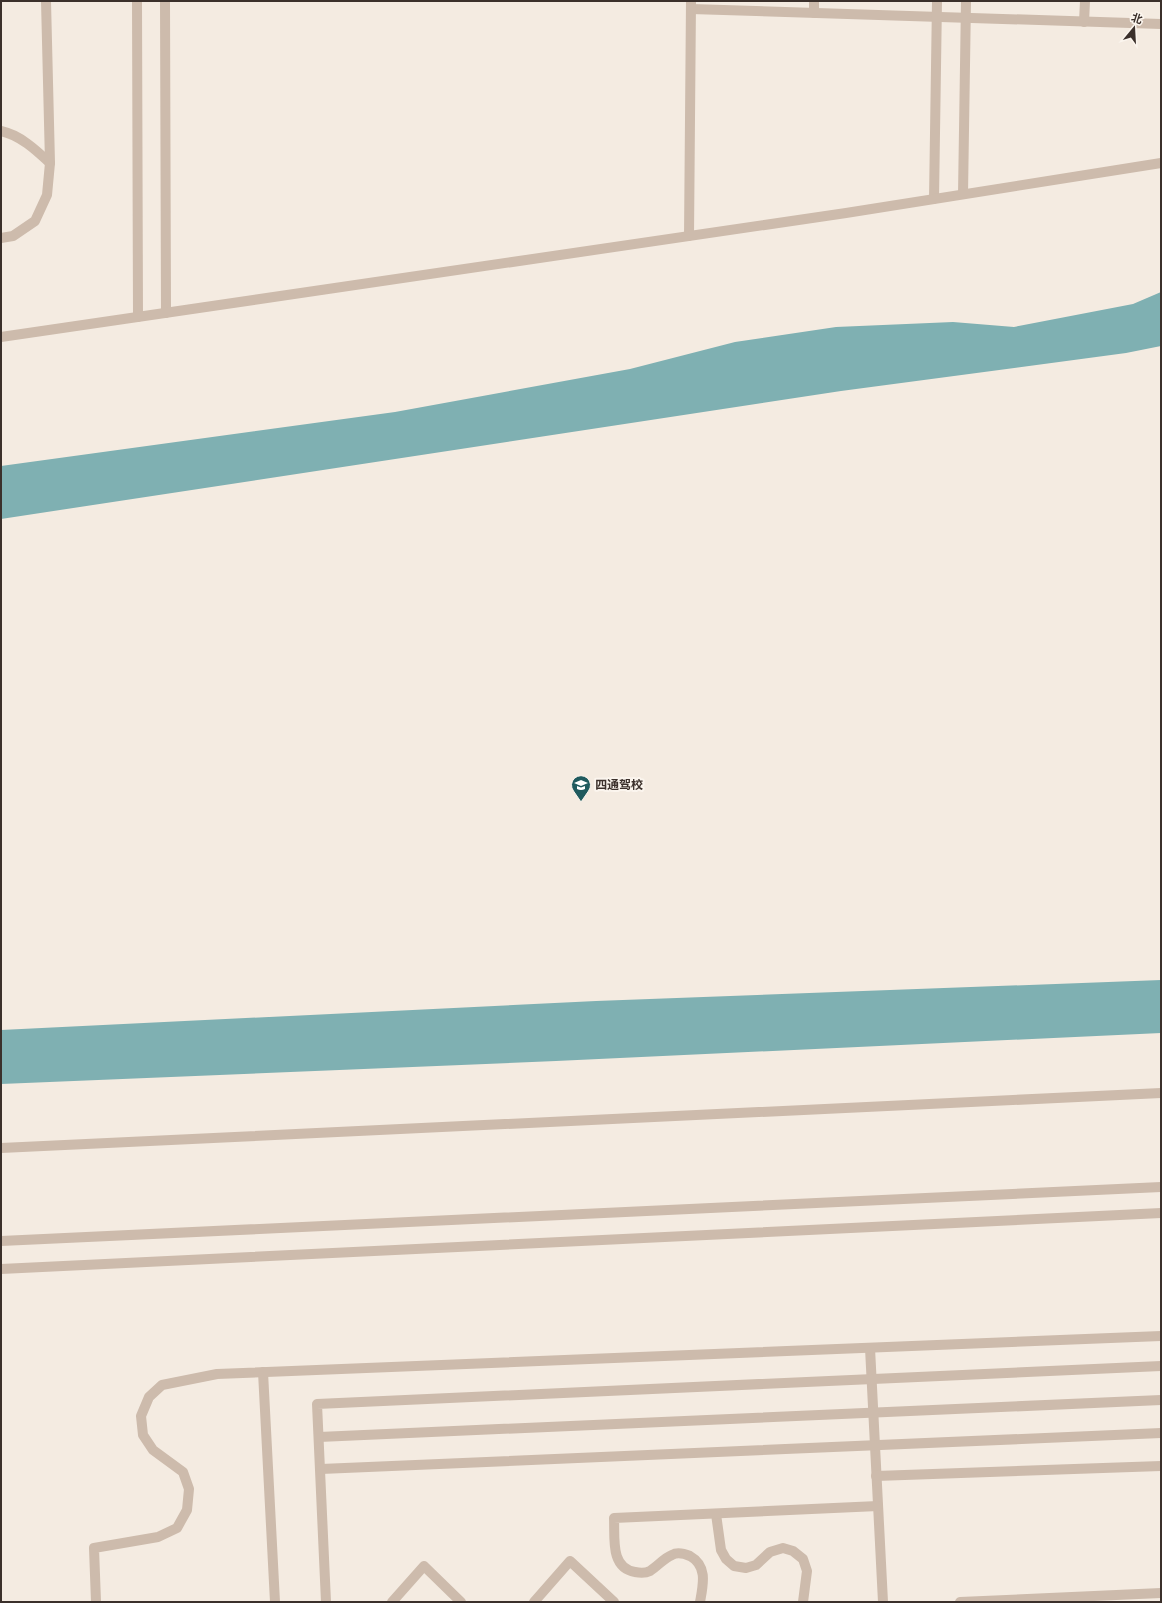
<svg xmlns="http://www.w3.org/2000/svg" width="1162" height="1603" viewBox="0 0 1162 1603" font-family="'Sofia Sans Condensed','Noto Sans SC',sans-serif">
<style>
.water{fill:#7fb0b2}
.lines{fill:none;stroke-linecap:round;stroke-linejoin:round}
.lane{stroke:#cdbbac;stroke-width:10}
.labels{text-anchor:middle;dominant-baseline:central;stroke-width:4;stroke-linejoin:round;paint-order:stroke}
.poi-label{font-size:12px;font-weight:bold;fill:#3b302b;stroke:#fbf5ee;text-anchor:start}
</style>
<rect width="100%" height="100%" fill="#f4ebe1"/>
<!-- water -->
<g class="water">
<path d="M1161,292V346L1126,353L841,391L1,519V466L395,412L630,369L735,342L836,327L953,322L1014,327L1133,304Z"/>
<path d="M1161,980V1033L556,1061L1,1084V1030L596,1001Z"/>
</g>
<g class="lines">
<!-- lane -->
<g class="lane">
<path d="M137,1L138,317"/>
<path d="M165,1L166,313"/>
<path d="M691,9L1161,24"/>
<path d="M814,13V1"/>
<path d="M1084,22L1085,1"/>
<path d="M1,131C20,135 36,150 50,163"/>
<path d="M963,194L966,1"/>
<path d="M934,199L937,1"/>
<path d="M689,236L691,1"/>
<path d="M1,238L13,236L35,221L47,195L50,163L46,1"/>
<path d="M1,337L846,213L1161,163"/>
<path d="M1,1148L1161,1093"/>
<path d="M1,1241L1161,1187"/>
<path d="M1,1269L1161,1213"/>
<path d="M870,1348L883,1602"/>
<path d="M263,1372L275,1602"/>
<path d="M319,1437L1161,1400"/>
<path d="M321,1469L1161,1433"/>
<path d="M876,1476L1161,1466"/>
<path d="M716,1514L721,1550L726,1559L734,1566L746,1568L756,1565L770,1552L783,1548L793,1551L803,1559L807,1571L803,1602"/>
<path d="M96,1602L94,1548L158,1537L177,1528L187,1510L189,1489L183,1472L153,1450L143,1435L141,1416L149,1397L162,1385L217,1374L1161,1336"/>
<path d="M326,1602L317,1404L1161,1366"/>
<path d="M392,1602L424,1566L461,1602"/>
<path d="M534,1602L570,1561L614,1602"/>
<path d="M700,1602C703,1585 708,1566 690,1556C685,1554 677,1552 672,1555C664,1558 658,1566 650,1571C646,1573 640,1573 635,1572C610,1568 615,1538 614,1518L878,1506"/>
<path d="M960,1602L1161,1593"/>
</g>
</g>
<!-- icons -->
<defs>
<symbol id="school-pin" viewBox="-11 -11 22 30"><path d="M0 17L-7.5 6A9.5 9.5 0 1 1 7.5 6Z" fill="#1f5a5e" stroke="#fbf5ee"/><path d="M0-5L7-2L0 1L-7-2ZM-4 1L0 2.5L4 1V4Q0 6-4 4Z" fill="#fff"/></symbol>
</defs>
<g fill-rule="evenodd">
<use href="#school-pin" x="570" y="774" width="22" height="30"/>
</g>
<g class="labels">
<!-- poi labels -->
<g class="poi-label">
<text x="595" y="785">四通驾校</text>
</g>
</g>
<!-- border -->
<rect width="1162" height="1603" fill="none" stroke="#3b302b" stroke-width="4"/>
<!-- north arrow -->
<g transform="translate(1134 28) rotate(18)" stroke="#fbf5ee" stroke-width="3" paint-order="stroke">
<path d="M0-3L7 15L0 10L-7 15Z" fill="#3b302b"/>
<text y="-6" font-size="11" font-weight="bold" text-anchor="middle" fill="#3b302b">北</text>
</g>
</svg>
